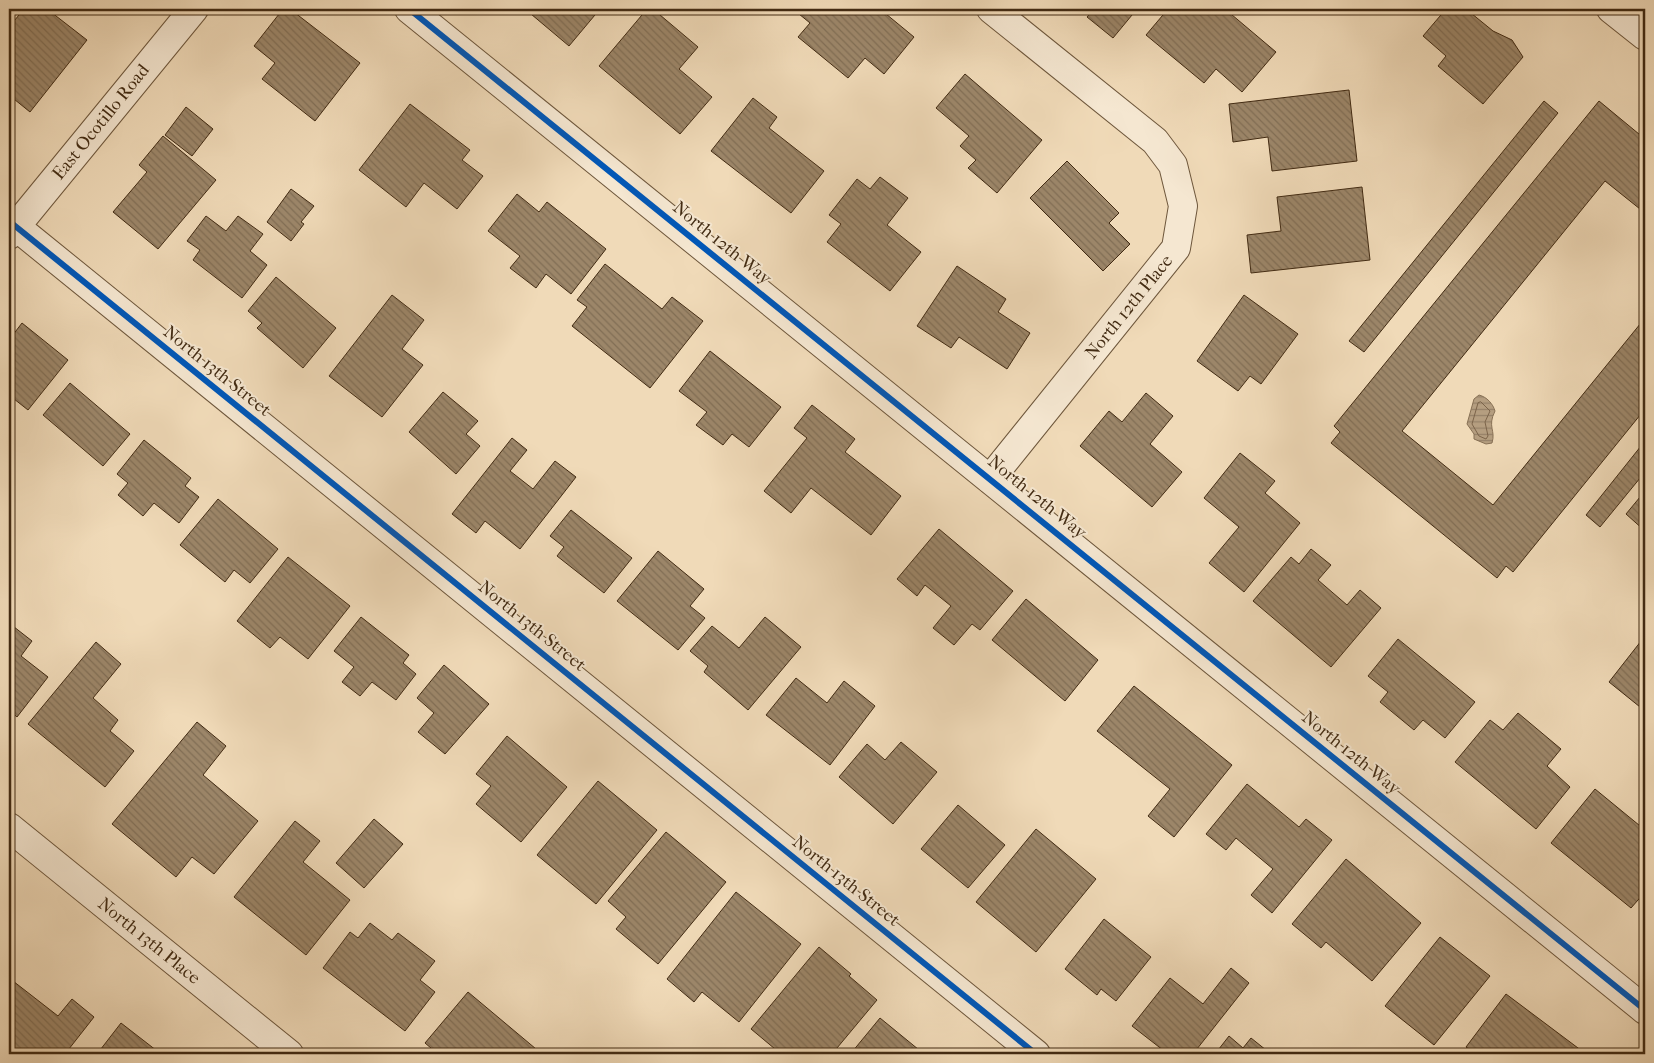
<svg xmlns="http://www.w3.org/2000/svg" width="1654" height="1063" viewBox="0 0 1654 1063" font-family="'IM FELL French Canon',serif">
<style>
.water{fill:url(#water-rules);stroke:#877054}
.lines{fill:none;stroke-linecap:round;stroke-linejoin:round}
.shore{stroke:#7c644a;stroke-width:1}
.building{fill:url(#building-back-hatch);stroke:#422b13}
.minor-casing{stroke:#6e573c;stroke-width:30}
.tertiary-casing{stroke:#6e573c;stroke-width:30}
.minor{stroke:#f5e7d1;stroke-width:28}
.tertiary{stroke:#f5e7d1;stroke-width:28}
.cycleway-casing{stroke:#f5e7d1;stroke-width:9}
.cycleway{stroke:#0057b8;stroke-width:6}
.labels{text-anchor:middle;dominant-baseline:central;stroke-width:4;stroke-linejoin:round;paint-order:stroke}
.street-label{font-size:18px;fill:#422b13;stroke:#f5e7d1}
</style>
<defs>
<pattern id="water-rules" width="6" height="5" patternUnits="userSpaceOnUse" patternTransform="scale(1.25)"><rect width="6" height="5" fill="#b59e80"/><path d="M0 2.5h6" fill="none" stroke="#958168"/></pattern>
<pattern id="building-back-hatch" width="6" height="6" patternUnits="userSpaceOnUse" patternTransform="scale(1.25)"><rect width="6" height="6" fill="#9c8669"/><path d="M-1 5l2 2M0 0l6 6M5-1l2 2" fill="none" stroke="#816e55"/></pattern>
</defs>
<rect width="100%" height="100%" fill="#f0dab8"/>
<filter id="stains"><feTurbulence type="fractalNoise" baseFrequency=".004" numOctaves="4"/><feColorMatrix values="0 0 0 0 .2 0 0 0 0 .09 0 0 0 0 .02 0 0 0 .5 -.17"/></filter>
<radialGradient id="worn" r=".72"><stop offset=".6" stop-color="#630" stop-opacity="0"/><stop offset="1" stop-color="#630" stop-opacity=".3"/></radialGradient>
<!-- water -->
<path class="water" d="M1479,395C1487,397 1493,404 1495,411C1487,427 1496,430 1492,443L1486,444L1474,439V434L1467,424L1474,399Z"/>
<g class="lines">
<!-- shore -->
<path class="shore" d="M1481,402L1490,411L1485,422L1488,436L1486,439L1479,436L1472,424L1478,403Z"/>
</g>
<!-- building -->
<g class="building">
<path d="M24,9H47L87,40L30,112L9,95V27Z"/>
<path d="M283,9H290L360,63L315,121L262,79L275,63L254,46Z"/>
<path d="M525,9H600L569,46Z"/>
<path d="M647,9H653L698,47L679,69L712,97L680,134L599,66Z"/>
<path d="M803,9H880L914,37L884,74L865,58L848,78L798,37L810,23L799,14Z"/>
<path d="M1094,9H1137L1113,38L1087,17Z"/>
<path d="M1168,9L1195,11L1225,9L1276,52L1242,92L1216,69L1204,83L1146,35Z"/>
<path d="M1446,9H1457L1463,13L1466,9L1493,31L1512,40L1523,57L1483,104L1438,66L1446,56L1423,36Z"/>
<path d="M965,74L1042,140L997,193L968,168L976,160L960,146L969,136L936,108Z"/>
<path d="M1349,90L1357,161L1272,171L1268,137L1233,142L1229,104Z"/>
<path d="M753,98L777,117L769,128L824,171L791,213L711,151Z"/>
<path d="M1544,101L1558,113L1364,352L1349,341Z"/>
<path d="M1599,101L1645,139V213L1605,181L1402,431L1493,505L1645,318V409L1513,572L1506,566L1497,578L1331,443L1340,432L1334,426Z"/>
<path d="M410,104L470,150L462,160L483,176L457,209L424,183L406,207L359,170Z"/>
<path d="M186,107L213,129L192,156L165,135Z"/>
<path d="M163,136L216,180L158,249L113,212L147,172L139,165Z"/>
<path d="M1067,161L1119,213L1109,223L1130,244L1103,271L1030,198Z"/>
<path d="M880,177L908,198L887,225L921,252L890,291L827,242L841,224L829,215L857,179L870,189Z"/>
<path d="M1362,187L1370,260L1251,273L1247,235L1281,231L1277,197Z"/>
<path d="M291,189L314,206L301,222L304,224L291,241L267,222Z"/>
<path d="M517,194L539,212L547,202L606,249L571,294L546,274L536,288L510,268L520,256L488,231Z"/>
<path d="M206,216L226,231L238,216L263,234L250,251L267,265L242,298L193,260L200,250L187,241Z"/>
<path d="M605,264L662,309L672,297L703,321L650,388L572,326L587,307L577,300Z"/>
<path d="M957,266L1006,299L998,312L1030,333L1007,369L959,337L951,348L917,326Z"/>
<path d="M276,277L336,328L303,368L257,328L262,323L248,311Z"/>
<path d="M392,295L424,320L402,349L423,365L382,417L329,376Z"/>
<path d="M1244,295L1298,334L1261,384L1250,376L1238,391L1197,361Z"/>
<path d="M22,323L68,360L28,410L9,395V340Z"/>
<path d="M710,351L781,407L749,447L732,434L723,445L696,425L707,412L679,391Z"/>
<path d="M70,383L130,434L103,466L43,415Z"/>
<path d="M443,392L478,421L466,434L480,446L456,474L409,432Z"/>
<path d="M1146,393L1173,416L1150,444L1182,472L1152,507L1080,446L1109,411L1122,422Z"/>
<path d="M812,405L855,439L845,452L901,496L871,535L811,488L791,513L764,491L807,438L794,428Z"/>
<path d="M512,438L527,450L510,471L533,489L555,461L576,477L520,549L485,521L476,533L452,514Z"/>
<path d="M144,440L191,478L185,486L199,497L179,523L154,503L143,516L118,495L128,483L117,474Z"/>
<path d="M1645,441V472L1600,527L1586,515Z"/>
<path d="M1240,453L1275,481L1265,493L1300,523L1244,592L1209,563L1239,527L1204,498Z"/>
<path d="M1645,491V531L1626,514Z"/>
<path d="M218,499L278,549L250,583L234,570L225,582L180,545Z"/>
<path d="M571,510L632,558L604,593L557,556L564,547L550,536Z"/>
<path d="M939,529L1013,591L980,630L972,624L954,645L933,628L951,606L925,585L917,596L897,579Z"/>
<path d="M1311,549L1331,565L1318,580L1347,605L1360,590L1381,608L1331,667L1253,601L1291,557L1299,564Z"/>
<path d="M658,551L704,589L690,606L705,618L678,650L617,601Z"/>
<path d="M288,557L350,606L308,659L280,637L270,648L237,621Z"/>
<path d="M1026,599L1098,660L1065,701L992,640Z"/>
<path d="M361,617L409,655L403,663L416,674L396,700L372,682L360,696L342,682L354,667L334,651Z"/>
<path d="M765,617L801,647L748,710L704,672L708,666L690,651L712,626L739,648Z"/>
<path d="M9,623L32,641L21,656L48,677L17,717L9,710Z"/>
<path d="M1645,636V711L1609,682Z"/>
<path d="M1398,639L1475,702L1445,738L1423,720L1414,730L1380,702L1388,692L1368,676Z"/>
<path d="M96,642L121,664L93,698L118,720L110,731L134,751L105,787L28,724Z"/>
<path d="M444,665L489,704L445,754L418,732L434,713L417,698Z"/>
<path d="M796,678L827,703L844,681L875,706L830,765L766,715Z"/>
<path d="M1134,686L1232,765L1174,837L1148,816L1170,789L1097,731Z"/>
<path d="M1518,713L1561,749L1547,766L1570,787L1536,829L1455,762L1490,720L1503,730Z"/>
<path d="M197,722L226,746L203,775L258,821L214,874L192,857L176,877L112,824Z"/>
<path d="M507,736L567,787L521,842L476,804L491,786L476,774Z"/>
<path d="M901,742L937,772L893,824L839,777L867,744L885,760Z"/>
<path d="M598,781L657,830L596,904L537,855Z"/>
<path d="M1247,784L1299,827L1306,819L1332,840L1272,913L1251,895L1273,869L1236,838L1226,850L1206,834Z"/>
<path d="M1595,789L1645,830V892L1631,908L1551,843Z"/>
<path d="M958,805L1005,845L968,888L921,849Z"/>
<path d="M374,819L403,844L364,888L336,863Z"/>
<path d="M295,821L320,841L303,862L350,900L306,955L234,897Z"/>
<path d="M1036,829L1096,879L1036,952L976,902Z"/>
<path d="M666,832L726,882L658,964L616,929L626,917L608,901Z"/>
<path d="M1346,859L1421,923L1372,981L1326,942L1321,948L1292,924Z"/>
<path d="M736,892L801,944L739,1022L702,992L694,1002L667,979Z"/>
<path d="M1104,919L1151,957L1116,1001L1101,989L1097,995L1065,969Z"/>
<path d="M370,923L392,940L398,933L435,961L420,980L435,992L405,1031L323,968L350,932L358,938Z"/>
<path d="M1440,937L1490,976L1434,1045L1385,1006Z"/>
<path d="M819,947L851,974L849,976L877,1000L832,1054H781L751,1029Z"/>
<path d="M1231,968L1249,983L1193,1054H1168L1132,1026L1170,978L1203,1004Z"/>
<path d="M13,981L58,1016L72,999L94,1017L65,1054H9V986Z"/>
<path d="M468,992L542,1054H438L425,1043Z"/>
<path d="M1506,994L1582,1051L1581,1054H1475L1466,1047Z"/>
<path d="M880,1018L924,1054H856L852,1052Z"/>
<path d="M121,1023L161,1054H97Z"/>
<path d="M1229,1036L1243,1048L1251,1038L1271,1054H1215Z"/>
</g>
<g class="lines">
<defs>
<g id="minor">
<path d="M409,9L1645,1010"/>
<path d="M9,221L1036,1054"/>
<path d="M9,235L194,9"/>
<path d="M990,479L1176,248L1183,206L1173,165L1155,141L991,9"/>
<path d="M9,827L289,1054"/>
</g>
<path id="tertiary" d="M1611,9L1645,36"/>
</defs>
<!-- minor casing -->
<use href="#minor" class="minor-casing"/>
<!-- tertiary casing -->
<use href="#tertiary" class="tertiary-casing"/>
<!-- minor -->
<use href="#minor" class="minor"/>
<!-- tertiary -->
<use href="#tertiary" class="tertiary"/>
<defs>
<g id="cycleway">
<path d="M409,9L1645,1010"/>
<path d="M9,221L1036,1054"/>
</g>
</defs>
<!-- cycleway casing -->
<use href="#cycleway" class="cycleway-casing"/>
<!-- cycleway -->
<use href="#cycleway" class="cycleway"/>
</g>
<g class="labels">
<!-- street labels -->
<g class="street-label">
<text transform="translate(101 122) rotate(-51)">East Ocotillo Road</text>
<text transform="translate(722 243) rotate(39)">North 12th Way</text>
<text transform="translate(1129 307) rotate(-51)">North 12th Place</text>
<text transform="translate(217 371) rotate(39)">North 13th Street</text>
<text transform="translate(1037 497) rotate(39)">North 12th Way</text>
<text transform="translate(532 626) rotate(39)">North 13th Street</text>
<text transform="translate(1351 753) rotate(39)">North 12th Way</text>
<text transform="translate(846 881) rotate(39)">North 13th Street</text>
<text transform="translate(149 941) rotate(39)">North 13th Place</text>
</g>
</g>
<!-- margin -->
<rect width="1654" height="1063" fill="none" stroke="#f0dab8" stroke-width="30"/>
<rect x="10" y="10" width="1634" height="1043" fill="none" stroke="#422b13" stroke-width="2.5"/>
<rect x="15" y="15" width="1624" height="1033" fill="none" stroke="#422b13"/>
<rect width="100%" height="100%" filter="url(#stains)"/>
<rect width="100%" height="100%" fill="url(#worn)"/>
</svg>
